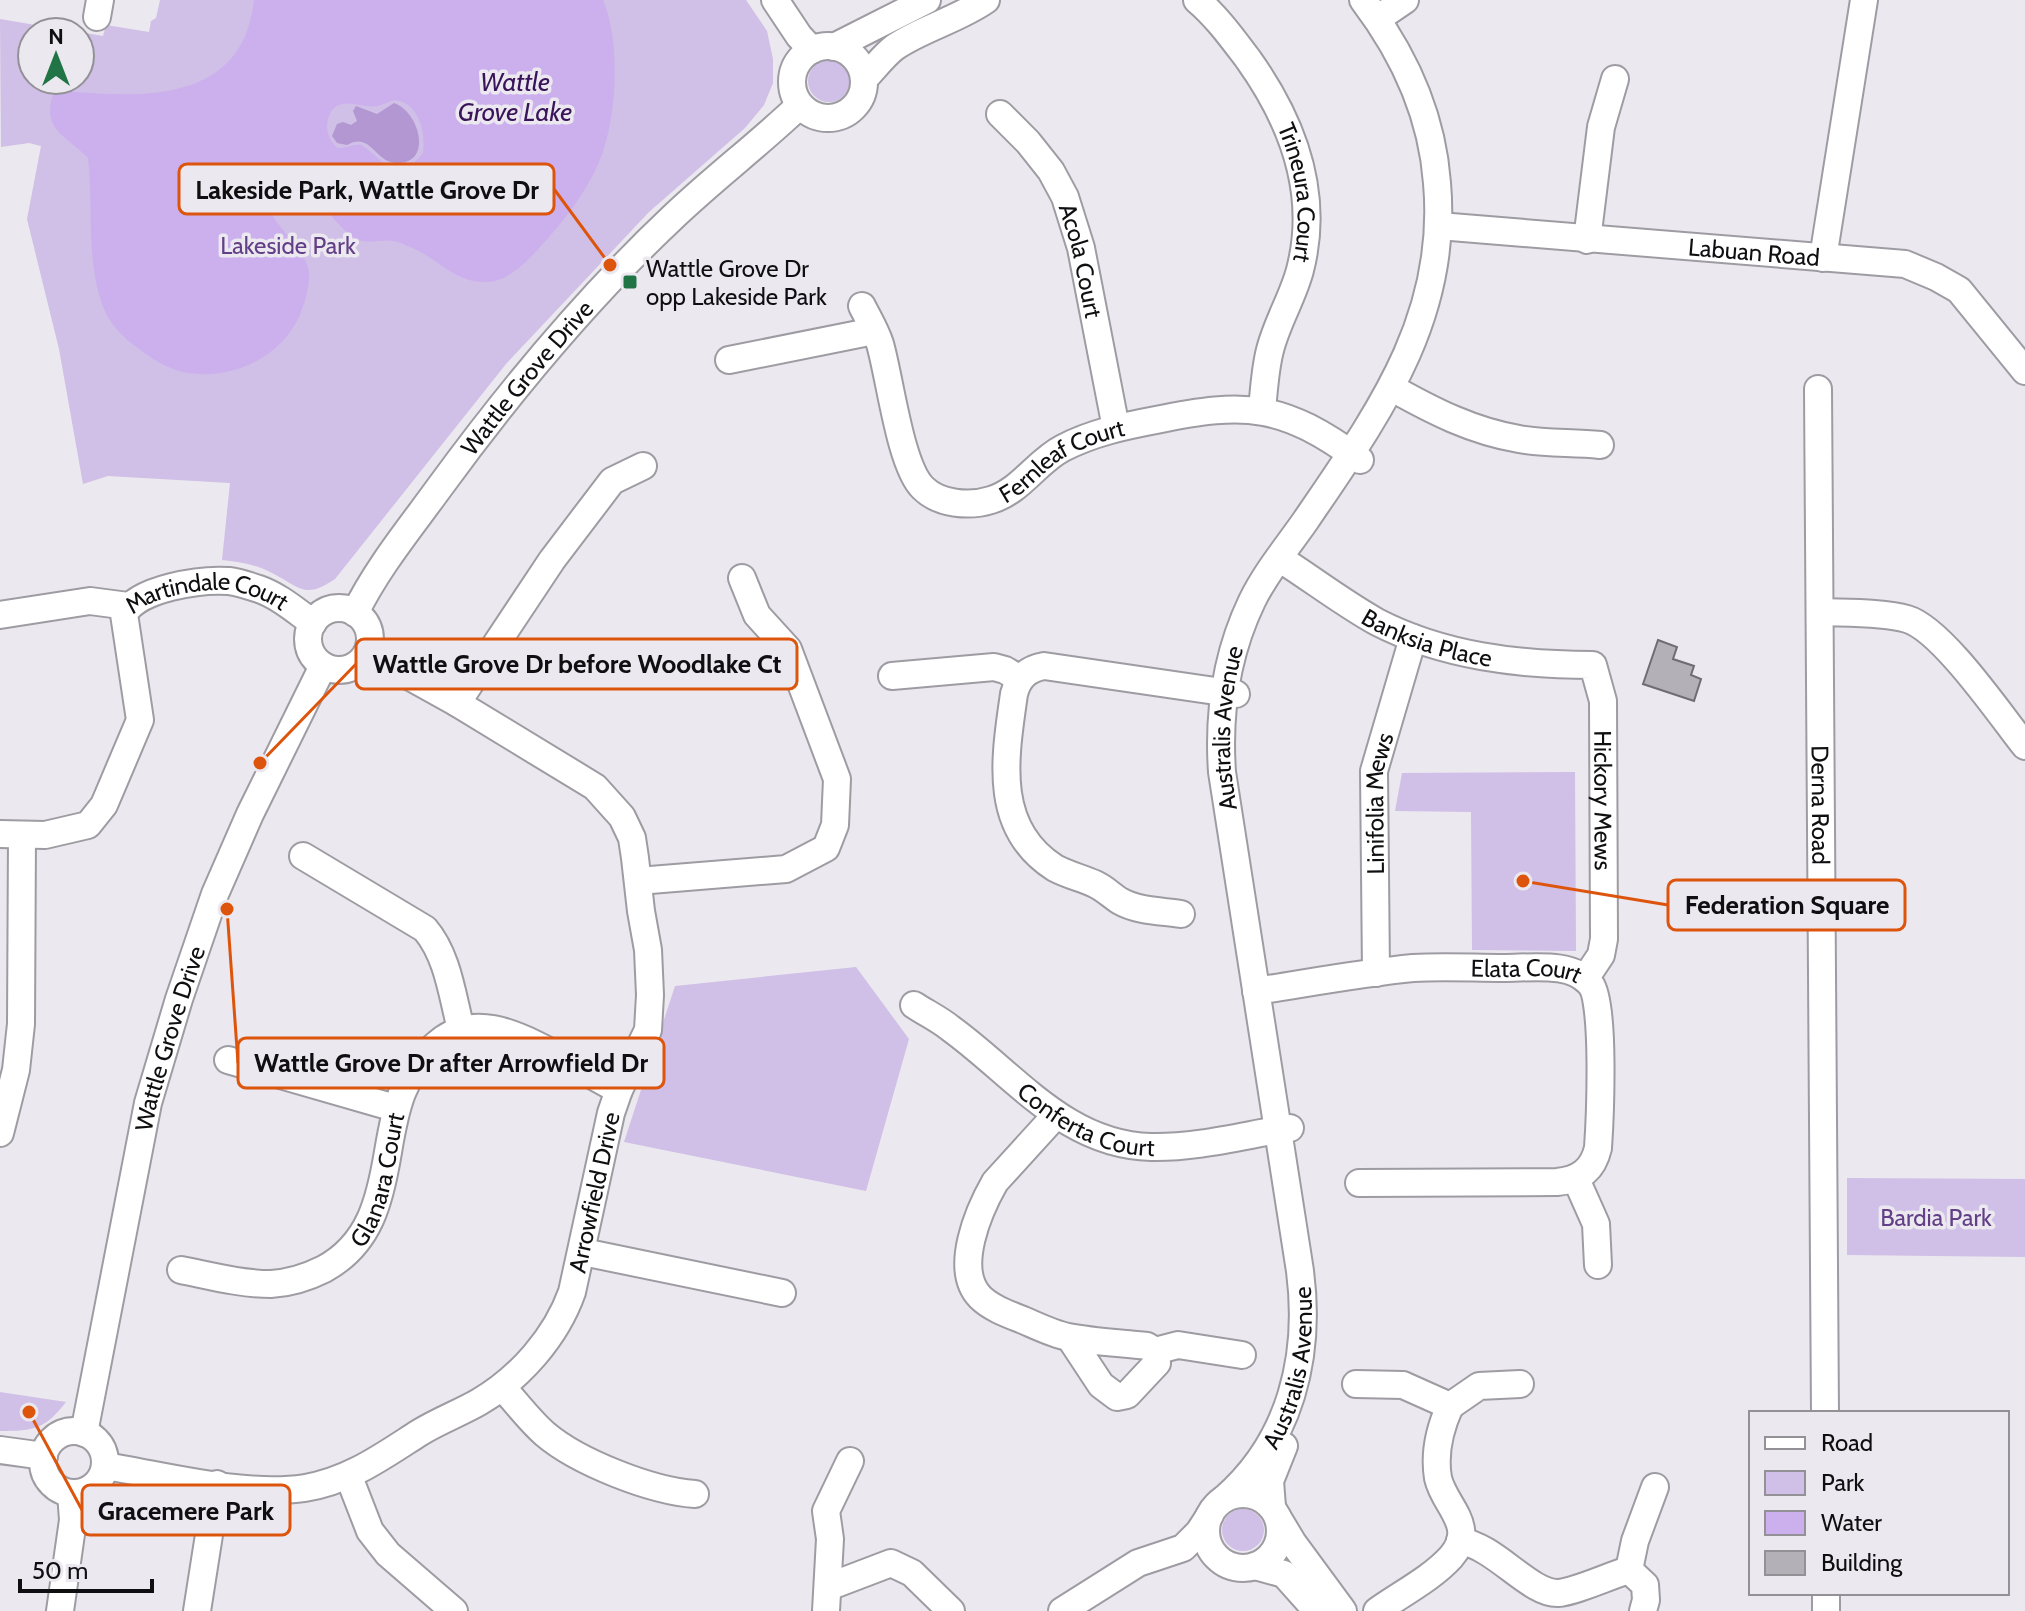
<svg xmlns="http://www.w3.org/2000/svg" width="2025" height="1611" viewBox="0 0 2025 1611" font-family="Cabin,sans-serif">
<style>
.green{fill:#d0bfe6}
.forest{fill:#b297d2}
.water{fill:#cbb0ed;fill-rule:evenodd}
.building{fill:#b3b0b7;stroke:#6f6c72;stroke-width:2}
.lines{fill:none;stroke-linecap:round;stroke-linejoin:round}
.minor-casing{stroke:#9e9ca2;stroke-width:30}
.minor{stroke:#fff;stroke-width:26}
.poi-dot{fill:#217446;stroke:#ebe8ef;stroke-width:3}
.labels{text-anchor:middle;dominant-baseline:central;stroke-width:7;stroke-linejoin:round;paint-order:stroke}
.street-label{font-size:24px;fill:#0f0e10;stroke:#ebe8ef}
.park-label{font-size:24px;fill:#623f87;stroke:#ebe8ef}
.poi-label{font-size:24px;fill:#0f0e10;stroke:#ebe8ef;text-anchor:start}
.water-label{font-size:26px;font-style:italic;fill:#3a145a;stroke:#ebe8ef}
.leader{fill:none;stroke:#dd550c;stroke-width:3}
.callout-dot{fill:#dd550c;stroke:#ebe8ef;stroke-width:3}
.callout{fill:#ebe8ef;stroke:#dd550c;stroke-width:3}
.callout-label{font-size:26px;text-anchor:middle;font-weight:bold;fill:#0f0e10}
</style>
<rect width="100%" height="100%" fill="#ebe8ef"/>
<!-- green -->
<g class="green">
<path d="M160,0H746L767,31L773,59V83L764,105L745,128L649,212L506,364L335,579C304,600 300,587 272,573C256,564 239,562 222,560L230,483L108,476L83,484L59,349L27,219L41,146L29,143L1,147L0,19L77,32H32V80H80V32L103,36L106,25L149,32L151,21L156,18Z"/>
<circle cx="829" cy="81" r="21"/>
<path d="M1575,772L1576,951L1472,950L1471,812L1395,811L1402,773Z"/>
<path d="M856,967L909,1039L866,1191L624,1142L675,986Z"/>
<path d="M1847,1178L2025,1179V1257L1847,1255Z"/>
<path d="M0,1392L66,1402C45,1429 34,1431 0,1431Z"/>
<circle cx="1243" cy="1530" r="21"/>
</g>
<!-- forest -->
<path class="forest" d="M394,103C420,112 433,164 397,163C375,163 371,131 347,145L337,143L332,136L337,124L343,122L351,125L357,121L353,111L356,106L377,114Z"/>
<!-- water -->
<path class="water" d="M254,0H603C621,42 617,120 599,162C586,193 563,222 540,247C526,262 508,282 486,282C454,283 437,257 410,247C405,245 398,241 392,241C378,239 364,246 351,236C332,220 321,199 298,186C285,191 276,197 270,211C280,232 306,249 309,273C310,283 306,299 302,309C286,356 232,382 183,372C166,368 149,357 135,346C123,337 110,324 104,309C85,260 94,209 88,158C67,136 41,130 53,95L64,91C142,98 243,104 254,0ZM395,100C419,103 426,132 423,153C395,188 386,160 361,145C352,144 346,149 337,148C329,139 325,131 328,119C335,92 362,109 377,106C383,105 389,101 395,100Z"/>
<!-- building -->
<path class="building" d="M1658,640L1677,647L1673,659L1694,666L1691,675L1701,679L1694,701L1643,684Z"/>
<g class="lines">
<defs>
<g id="minor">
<path d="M775,0L799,36L812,50"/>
<path id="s1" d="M1197,0C1217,17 1232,38 1248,59C1293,122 1320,193 1300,270C1293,297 1277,322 1270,350C1265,369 1264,390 1262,410"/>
<path d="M97,17L100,0"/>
<path d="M1377,19L1405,0"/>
<circle cx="828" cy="82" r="36"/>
<path d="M834,47L927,0"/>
<path d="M864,79C874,69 884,55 895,47C923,28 957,20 986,0"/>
<path id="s2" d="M1000,114L1028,142L1051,171L1065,197L1081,248L1116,428"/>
<path id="s3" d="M1439,226L1905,264L1936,277L1959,290L2025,371"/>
<path d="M1587,240L1601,127L1615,79"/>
<path d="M1823,258L1864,0"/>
<path id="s4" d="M862,306C868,318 876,331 880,344C890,378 900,466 923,488C939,504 969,507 991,500C1021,491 1036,462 1063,448C1092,433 1124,426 1156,420C1247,401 1283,404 1360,460"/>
<path d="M729,360L874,331"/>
<path d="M1392,388C1433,411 1472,431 1519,439C1545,444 1573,442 1600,445"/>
<path id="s5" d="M1818,389L1825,1413"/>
<path id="s6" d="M1279,558C1312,579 1343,603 1377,622C1443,656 1519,665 1593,665L1603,701L1604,939L1601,955L1585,979"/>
<circle cx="339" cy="639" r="31"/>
<path d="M1821,612C1846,613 1884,612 1907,619C1942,629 2001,716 2025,746"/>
<path id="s7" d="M355,613C377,568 410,528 439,488C509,392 586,299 673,217C714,178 759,144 800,105"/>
<path d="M0,615L90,601L128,606"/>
<path d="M892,676L994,667L1005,670L1020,679"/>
<path d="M457,703L552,560L612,481L643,466"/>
<path id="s8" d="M0,834L45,835L88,825L104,805L140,720L124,614C138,588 201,579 229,581C238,582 250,586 259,589C279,596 296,611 313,623"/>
<path d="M303,856L425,929C448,956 452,995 461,1029"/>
<path d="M638,881L786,869L826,848L835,825L837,779L788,649L757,615L742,578"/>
<path d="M1181,914C1162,911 1137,911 1120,901C1112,896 1104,888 1095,884C1082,878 1068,875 1055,868C992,828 1005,757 1014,694C1018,678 1027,669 1044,666L1236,694"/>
<path id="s9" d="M1376,973L1374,771L1413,638"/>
<path id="s10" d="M1256,991C1308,983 1361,973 1413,968C1443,966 1474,968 1504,968C1531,968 1573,961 1591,985C1605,1004 1600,1119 1598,1148C1593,1170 1579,1180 1557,1182L1359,1183"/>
<path id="s11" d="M914,1005C926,1013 939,1019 950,1028C1014,1074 1065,1145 1151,1147C1197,1148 1245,1135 1290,1128"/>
<path d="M228,1060L395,1108"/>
<path d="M1056,1115L995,1182C979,1210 953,1269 980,1297C991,1308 1008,1314 1023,1320C1037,1326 1053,1334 1068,1337C1094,1342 1121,1343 1147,1346L1155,1351L1157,1363L1127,1395L1117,1397L1101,1385L1070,1338"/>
<path d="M0,1133L16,1070L21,1024L22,835"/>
<path d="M1576,1179L1596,1224L1598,1265"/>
<path d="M583,1252L782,1293"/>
<path id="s12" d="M181,1270C211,1276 241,1284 271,1284C289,1283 308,1277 324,1269C370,1244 380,1200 388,1152C395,1110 402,1073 437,1044C453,1030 471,1025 493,1029C531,1036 583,1072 619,1090"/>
<path d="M1155,1351L1178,1345L1242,1355"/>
<path d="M1356,1384L1403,1385L1450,1406L1479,1386L1520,1384"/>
<path d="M502,1387C516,1402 529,1420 545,1434C578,1462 651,1491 695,1494"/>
<circle cx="74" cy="1462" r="31"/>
<path id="s13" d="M84,1433L148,1103L179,999L215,894L250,814L323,666"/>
<path d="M0,1450L44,1456"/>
<path id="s14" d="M105,1466C167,1476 243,1497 305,1488C349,1481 383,1456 419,1433C438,1421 460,1413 479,1402C520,1378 556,1337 572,1292L611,1113L619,1090L648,1030L650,995L648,950L641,911L635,858L632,838L622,817L595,787L457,703L367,653"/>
<path d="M349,1477L370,1531L388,1554L454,1611"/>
<circle cx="1243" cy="1531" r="37"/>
<path id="s15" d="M1224,1499C1291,1441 1311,1356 1300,1271L1222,772C1218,713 1226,655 1252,601C1266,572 1288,546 1306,520C1378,414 1449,318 1437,183C1432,114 1404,54 1363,0"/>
<path d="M1272,1507L1270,1481L1284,1446"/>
<path d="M1278,1518L1293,1543L1343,1611"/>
<path d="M1460,1541C1495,1546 1530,1594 1558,1593C1575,1592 1611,1575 1629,1570L1635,1541L1655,1487"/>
<path d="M1255,1566L1284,1574L1317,1611"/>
<path d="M1629,1570L1645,1585L1646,1600L1643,1611"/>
<path d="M828,1587L891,1563L912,1573L951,1611"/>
<path d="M1826,1593V1611"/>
<path d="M60,1611L73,1520L71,1493"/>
<path d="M197,1611L217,1484"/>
<path d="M826,1611L830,1539L826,1511L850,1461"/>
<path d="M1062,1611L1138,1563L1183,1548L1199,1532L1210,1515"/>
<path d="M1377,1611C1401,1594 1432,1578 1451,1557C1478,1526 1444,1506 1438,1478C1434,1454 1440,1428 1450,1406"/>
</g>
</defs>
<!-- minor casing -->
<use href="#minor" class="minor-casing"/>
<!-- minor -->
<use href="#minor" class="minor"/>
</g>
<!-- markers -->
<rect class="poi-dot" x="622" y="274" width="16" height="16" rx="4"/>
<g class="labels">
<!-- street labels -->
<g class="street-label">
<text stroke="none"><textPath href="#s1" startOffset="224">Trineura Court</textPath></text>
<text stroke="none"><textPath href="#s3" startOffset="316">Labuan Road</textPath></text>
<text stroke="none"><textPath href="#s2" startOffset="172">Acola Court</textPath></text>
<text stroke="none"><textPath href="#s7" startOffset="292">Wattle Grove Drive</textPath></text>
<text stroke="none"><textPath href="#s4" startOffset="348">Fernleaf Court</textPath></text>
<text stroke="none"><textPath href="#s8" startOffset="406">Martindale Court</textPath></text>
<text stroke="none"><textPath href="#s6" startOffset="170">Banksia Place</textPath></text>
<text stroke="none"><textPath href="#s15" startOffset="800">Australis Avenue</textPath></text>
<text stroke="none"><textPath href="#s6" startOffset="476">Hickory Mews</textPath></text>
<text stroke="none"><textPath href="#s9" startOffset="170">Linifolia Mews</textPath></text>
<text stroke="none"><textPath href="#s5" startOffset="416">Derna Road</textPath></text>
<text stroke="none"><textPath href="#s10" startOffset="272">Elata Court</textPath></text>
<text stroke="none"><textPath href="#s13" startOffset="404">Wattle Grove Drive</textPath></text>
<text stroke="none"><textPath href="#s11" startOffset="210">Conferta Court</textPath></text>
<text stroke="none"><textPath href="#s12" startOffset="256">Glanara Court</textPath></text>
<text stroke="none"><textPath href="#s14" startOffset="646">Arrowfield Drive</textPath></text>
<text stroke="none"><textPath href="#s15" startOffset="152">Australis Avenue</textPath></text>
</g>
<!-- park labels -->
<g class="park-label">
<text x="288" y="245">Lakeside Park</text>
<text x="1936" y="1217">Bardia Park</text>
</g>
<!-- poi labels -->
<g class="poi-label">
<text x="646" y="268">Wattle Grove Dr<tspan x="646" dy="28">opp Lakeside Park</tspan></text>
</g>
<!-- water labels -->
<g class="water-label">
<text x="515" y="82">Wattle<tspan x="515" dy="30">Grove Lake</tspan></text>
</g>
</g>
<!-- callouts -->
<path class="leader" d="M610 265L554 189M260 763L356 664M1523 881L1668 905M227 909L238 1063M29 1412L82 1510"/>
<g class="callout-dot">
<circle cx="610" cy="265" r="8"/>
<circle cx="260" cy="763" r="8"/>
<circle cx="1523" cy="881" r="8"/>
<circle cx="227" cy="909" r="8"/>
<circle cx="29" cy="1412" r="8"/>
</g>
<g class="callout">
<rect x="179" y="164" width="375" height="50" rx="8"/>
<rect x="356" y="639" width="441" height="50" rx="8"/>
<rect x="1668" y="880" width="237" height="50" rx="8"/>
<rect x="238" y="1038" width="426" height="50" rx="8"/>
<rect x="82" y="1485" width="208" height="50" rx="8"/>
</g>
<g class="callout-label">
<text x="367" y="199">Lakeside Park, Wattle Grove Dr</text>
<text x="577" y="673">Wattle Grove Dr before Woodlake Ct</text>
<text x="1787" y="914">Federation Square</text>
<text x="451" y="1072">Wattle Grove Dr after Arrowfield Dr</text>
<text x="186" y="1520">Gracemere Park</text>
</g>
<!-- legend -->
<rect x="1749" y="1411" width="260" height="184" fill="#ebe8ef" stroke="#939196" stroke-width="2"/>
<rect x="1765" y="1437" width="40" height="12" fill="#ffffff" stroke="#939196" stroke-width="2"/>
<text x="1821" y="1451" font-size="24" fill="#0f0e10">Road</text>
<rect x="1765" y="1471" width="40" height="24" fill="#d0bfe6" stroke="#939196" stroke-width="2"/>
<text x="1821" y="1491" font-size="24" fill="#0f0e10">Park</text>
<rect x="1765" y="1511" width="40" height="24" fill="#cbb0ed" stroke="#939196" stroke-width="2"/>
<text x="1821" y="1531" font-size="24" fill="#0f0e10">Water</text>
<rect x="1765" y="1551" width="40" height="24" fill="#b3b0b7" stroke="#939196" stroke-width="2"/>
<text x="1821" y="1571" font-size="24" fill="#0f0e10">Building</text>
<!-- north arrow -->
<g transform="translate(56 56)"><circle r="38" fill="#ebe8ef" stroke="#939196" stroke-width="2"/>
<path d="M0-6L14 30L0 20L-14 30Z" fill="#217446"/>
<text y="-12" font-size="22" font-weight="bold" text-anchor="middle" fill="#0f0e10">N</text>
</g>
<!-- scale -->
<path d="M20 1579v12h132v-12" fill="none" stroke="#0f0e10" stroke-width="4"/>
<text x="32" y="1579" font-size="24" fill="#0f0e10" stroke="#ebe8ef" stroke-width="6" paint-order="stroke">50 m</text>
</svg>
